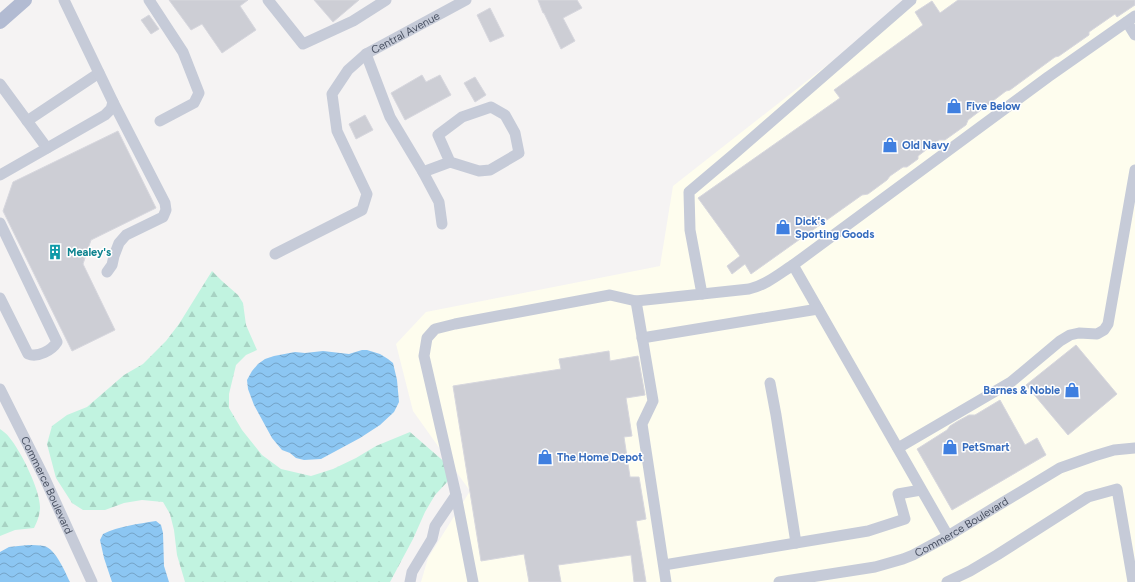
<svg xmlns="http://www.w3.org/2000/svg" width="1135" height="582" viewBox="0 0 1135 582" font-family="Figtree,sans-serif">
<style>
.commercial{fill:#fefdee}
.forest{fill:url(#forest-firs)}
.water{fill:url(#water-waves)}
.building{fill:#cdced5;stroke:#d7d7de}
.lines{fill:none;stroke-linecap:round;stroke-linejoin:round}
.minor{stroke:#c6cbd8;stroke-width:11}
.major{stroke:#b2bbd2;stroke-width:14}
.labels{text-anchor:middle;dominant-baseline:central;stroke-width:3;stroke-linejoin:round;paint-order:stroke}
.street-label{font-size:11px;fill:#495162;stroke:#fff}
.shop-label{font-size:11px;font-weight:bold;fill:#366cbe;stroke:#fff;text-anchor:start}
.culture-label{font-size:11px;font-weight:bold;fill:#0d838f;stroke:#fff;text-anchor:start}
</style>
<defs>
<pattern id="forest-firs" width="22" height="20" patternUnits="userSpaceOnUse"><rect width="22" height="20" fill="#c1f3e0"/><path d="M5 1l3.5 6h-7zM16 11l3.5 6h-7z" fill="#a7d2c3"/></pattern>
<pattern id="water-waves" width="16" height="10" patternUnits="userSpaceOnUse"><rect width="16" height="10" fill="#8cc6f2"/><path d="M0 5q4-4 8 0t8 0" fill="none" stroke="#74a3c7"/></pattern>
</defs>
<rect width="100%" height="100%" fill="#f5f3f3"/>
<!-- commercial -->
<path class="commercial" d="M913,0H1135V582H421L428,558L470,491L413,411L396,344L426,312L660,266L673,186L817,73Z"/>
<!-- forest -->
<g class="forest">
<path d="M212,271L222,281L238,295L243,303L246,325L257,350L246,355L236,365L229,394V408L242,430L262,455L281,469L311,476L333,469L356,458L376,446L410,432L448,465L450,479L435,495L425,512L413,539L390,582H185L177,555L174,530L170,514L163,502L142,500L124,503L105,510H83L72,503L56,478L47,444L52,426L67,415L87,407L124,375L143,364L166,341L179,324Z"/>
<path d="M0,429C3,431 7,434 9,437C21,451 40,490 40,507C40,515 37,522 34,528L15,530L0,536Z"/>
</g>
<!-- water -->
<g class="water">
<path d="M362,350H367L380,354L388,359L393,363L397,380L399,402L394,412L380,425L360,438L321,459L304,460L296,458L290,453L282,450L272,438L254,405L248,389L247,380L252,371L258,364L265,359L274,356L295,352L305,353L323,351L349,354Z"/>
<path d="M156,521L161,525L163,533L164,566L169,582H112L104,558L100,540L103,534C119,526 138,524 156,521Z"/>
<path d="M28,545C34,545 39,545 44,546C56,549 65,572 70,582H0V552L9,547Z"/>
</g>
<!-- building -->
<g class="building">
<path d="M169,0H248L240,6L256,30L222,53L202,24L191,30Z"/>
<path d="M314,0H359L333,22Z"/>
<path d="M538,0H577L582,8L563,18L575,41L561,49L544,13H543Z"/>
<path d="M958,0H1135V5L1117,17L1115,14L1089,32V35L1059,56L1055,57L1010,90L1006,91L968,120L966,125L945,140H939L918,156V159L907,167H903L890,176L887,180L868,194L862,195L751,274L745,264L732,274L727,266L740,256L698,198L840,98L834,90L923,25L915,12L932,1L940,13Z"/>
<path d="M490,8L504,36L490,42L477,15Z"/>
<path d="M149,15L159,29L151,34L141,20Z"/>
<path d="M422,75L426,82L440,75L451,95L405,120L391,93Z"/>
<path d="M475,77L486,95L475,102L464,83Z"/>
<path d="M365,115L373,130L356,139L349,124Z"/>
<path d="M118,131L156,208L91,240L83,264L115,330L72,351L3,211L13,182Z"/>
<path d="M1076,345L1117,394L1068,435L1026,385Z"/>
<path d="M609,351L610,361L638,356L645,395L626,398L632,436L624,437L630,477H639L646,519L636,521L646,582H634L631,555L558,565L561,582H529L524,554L481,561L453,386L561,369L559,359Z"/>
<path d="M1000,400L1025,445L1037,438L1046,455L952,510L917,449L947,430L950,426L958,421L969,415H975Z"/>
</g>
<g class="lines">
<!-- minor -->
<g class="minor">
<path d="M149,0L183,52L199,93L194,103L160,121"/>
<path d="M268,0L303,44L353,21L386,0"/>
<path d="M1127,22L1135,35"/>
<path d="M366,54L390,117L423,172L450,162L479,171L490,170L519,153L515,133L505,115L491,107L462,117L438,135L450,162"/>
<path d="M0,84L47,148"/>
<path d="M27,121L99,73"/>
<path d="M423,172L439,202L442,224"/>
<path d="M0,175L105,115L111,109L113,102L64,0"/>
<path d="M0,223L57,342C52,350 38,358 28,354L0,298"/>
<path id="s1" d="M275,254L362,210L367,194L337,131L332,94L348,70L366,54L466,0"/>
<path d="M793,265L948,536"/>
<path d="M107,272L112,265L114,256L119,243L126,235L163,217L166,210L165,203L113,102"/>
<path d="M702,294L749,289C766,285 779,274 793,265L1048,77L1135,16"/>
<path d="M636,301L653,401L642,424L666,582"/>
<path d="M642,338L818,309"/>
<path d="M770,383L776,415L796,543"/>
<path id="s2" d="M0,389L45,479L92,582"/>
<path d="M898,448L1011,382L1060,341L1070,335L1079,333L1097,334L1104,330L1108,324L1135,170"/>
<path d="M664,565L868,531L905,519L898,494L921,490"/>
<path d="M410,582L412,572L432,539L435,526L456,495"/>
<path d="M473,582L456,495L424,356L427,338L435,329L455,324L610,295L636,301L702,294L690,230L689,192L734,154L911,0"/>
<path id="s3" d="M779,582L875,567L903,559L913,555L948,536L1002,503L1060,468L1094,456L1114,450L1135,448"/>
<path d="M947,582L970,571L997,555L1088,497L1117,489L1133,582"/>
</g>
<!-- major -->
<path class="major" d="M0,22L25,0"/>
</g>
<!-- icons -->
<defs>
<symbol id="shop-bare" viewBox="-9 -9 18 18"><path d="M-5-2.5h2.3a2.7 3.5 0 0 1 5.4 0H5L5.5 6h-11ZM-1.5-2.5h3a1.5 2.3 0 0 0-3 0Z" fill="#3f7fe0" stroke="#fff" stroke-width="2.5" paint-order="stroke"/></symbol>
<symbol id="building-bare" viewBox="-9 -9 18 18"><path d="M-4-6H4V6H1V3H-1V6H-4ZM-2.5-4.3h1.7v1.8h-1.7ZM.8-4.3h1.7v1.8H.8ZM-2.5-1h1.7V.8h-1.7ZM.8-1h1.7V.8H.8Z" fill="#0f9aa8" stroke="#fff" stroke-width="2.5" paint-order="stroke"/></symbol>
</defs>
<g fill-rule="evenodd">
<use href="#shop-bare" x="943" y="95" width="22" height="22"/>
<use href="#shop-bare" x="879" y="134" width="22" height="22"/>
<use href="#shop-bare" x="772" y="216" width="22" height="22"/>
<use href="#building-bare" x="44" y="241" width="22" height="22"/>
<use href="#shop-bare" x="1061" y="379" width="22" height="22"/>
<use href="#shop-bare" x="939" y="436" width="22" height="22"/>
<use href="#shop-bare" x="534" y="446" width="22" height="22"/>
</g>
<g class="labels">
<!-- street labels -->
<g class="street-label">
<text stroke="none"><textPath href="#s1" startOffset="319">Central Avenue</textPath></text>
<text stroke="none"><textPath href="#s2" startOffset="107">Commerce Boulevard</textPath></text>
<text stroke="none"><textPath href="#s3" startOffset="193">Commerce Boulevard</textPath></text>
</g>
<!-- shop labels -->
<g class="shop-label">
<text x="966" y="106">Five Below</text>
<text x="902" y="145">Old Navy</text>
<text x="795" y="221">Dick's<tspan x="795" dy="13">Sporting Goods</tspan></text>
<text x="1060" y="390" text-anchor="end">Barnes &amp; Noble</text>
<text x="962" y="447">PetSmart</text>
<text x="557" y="457">The Home Depot</text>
</g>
<!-- culture labels -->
<g class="culture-label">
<text x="67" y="252">Mealey's</text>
</g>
</g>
</svg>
